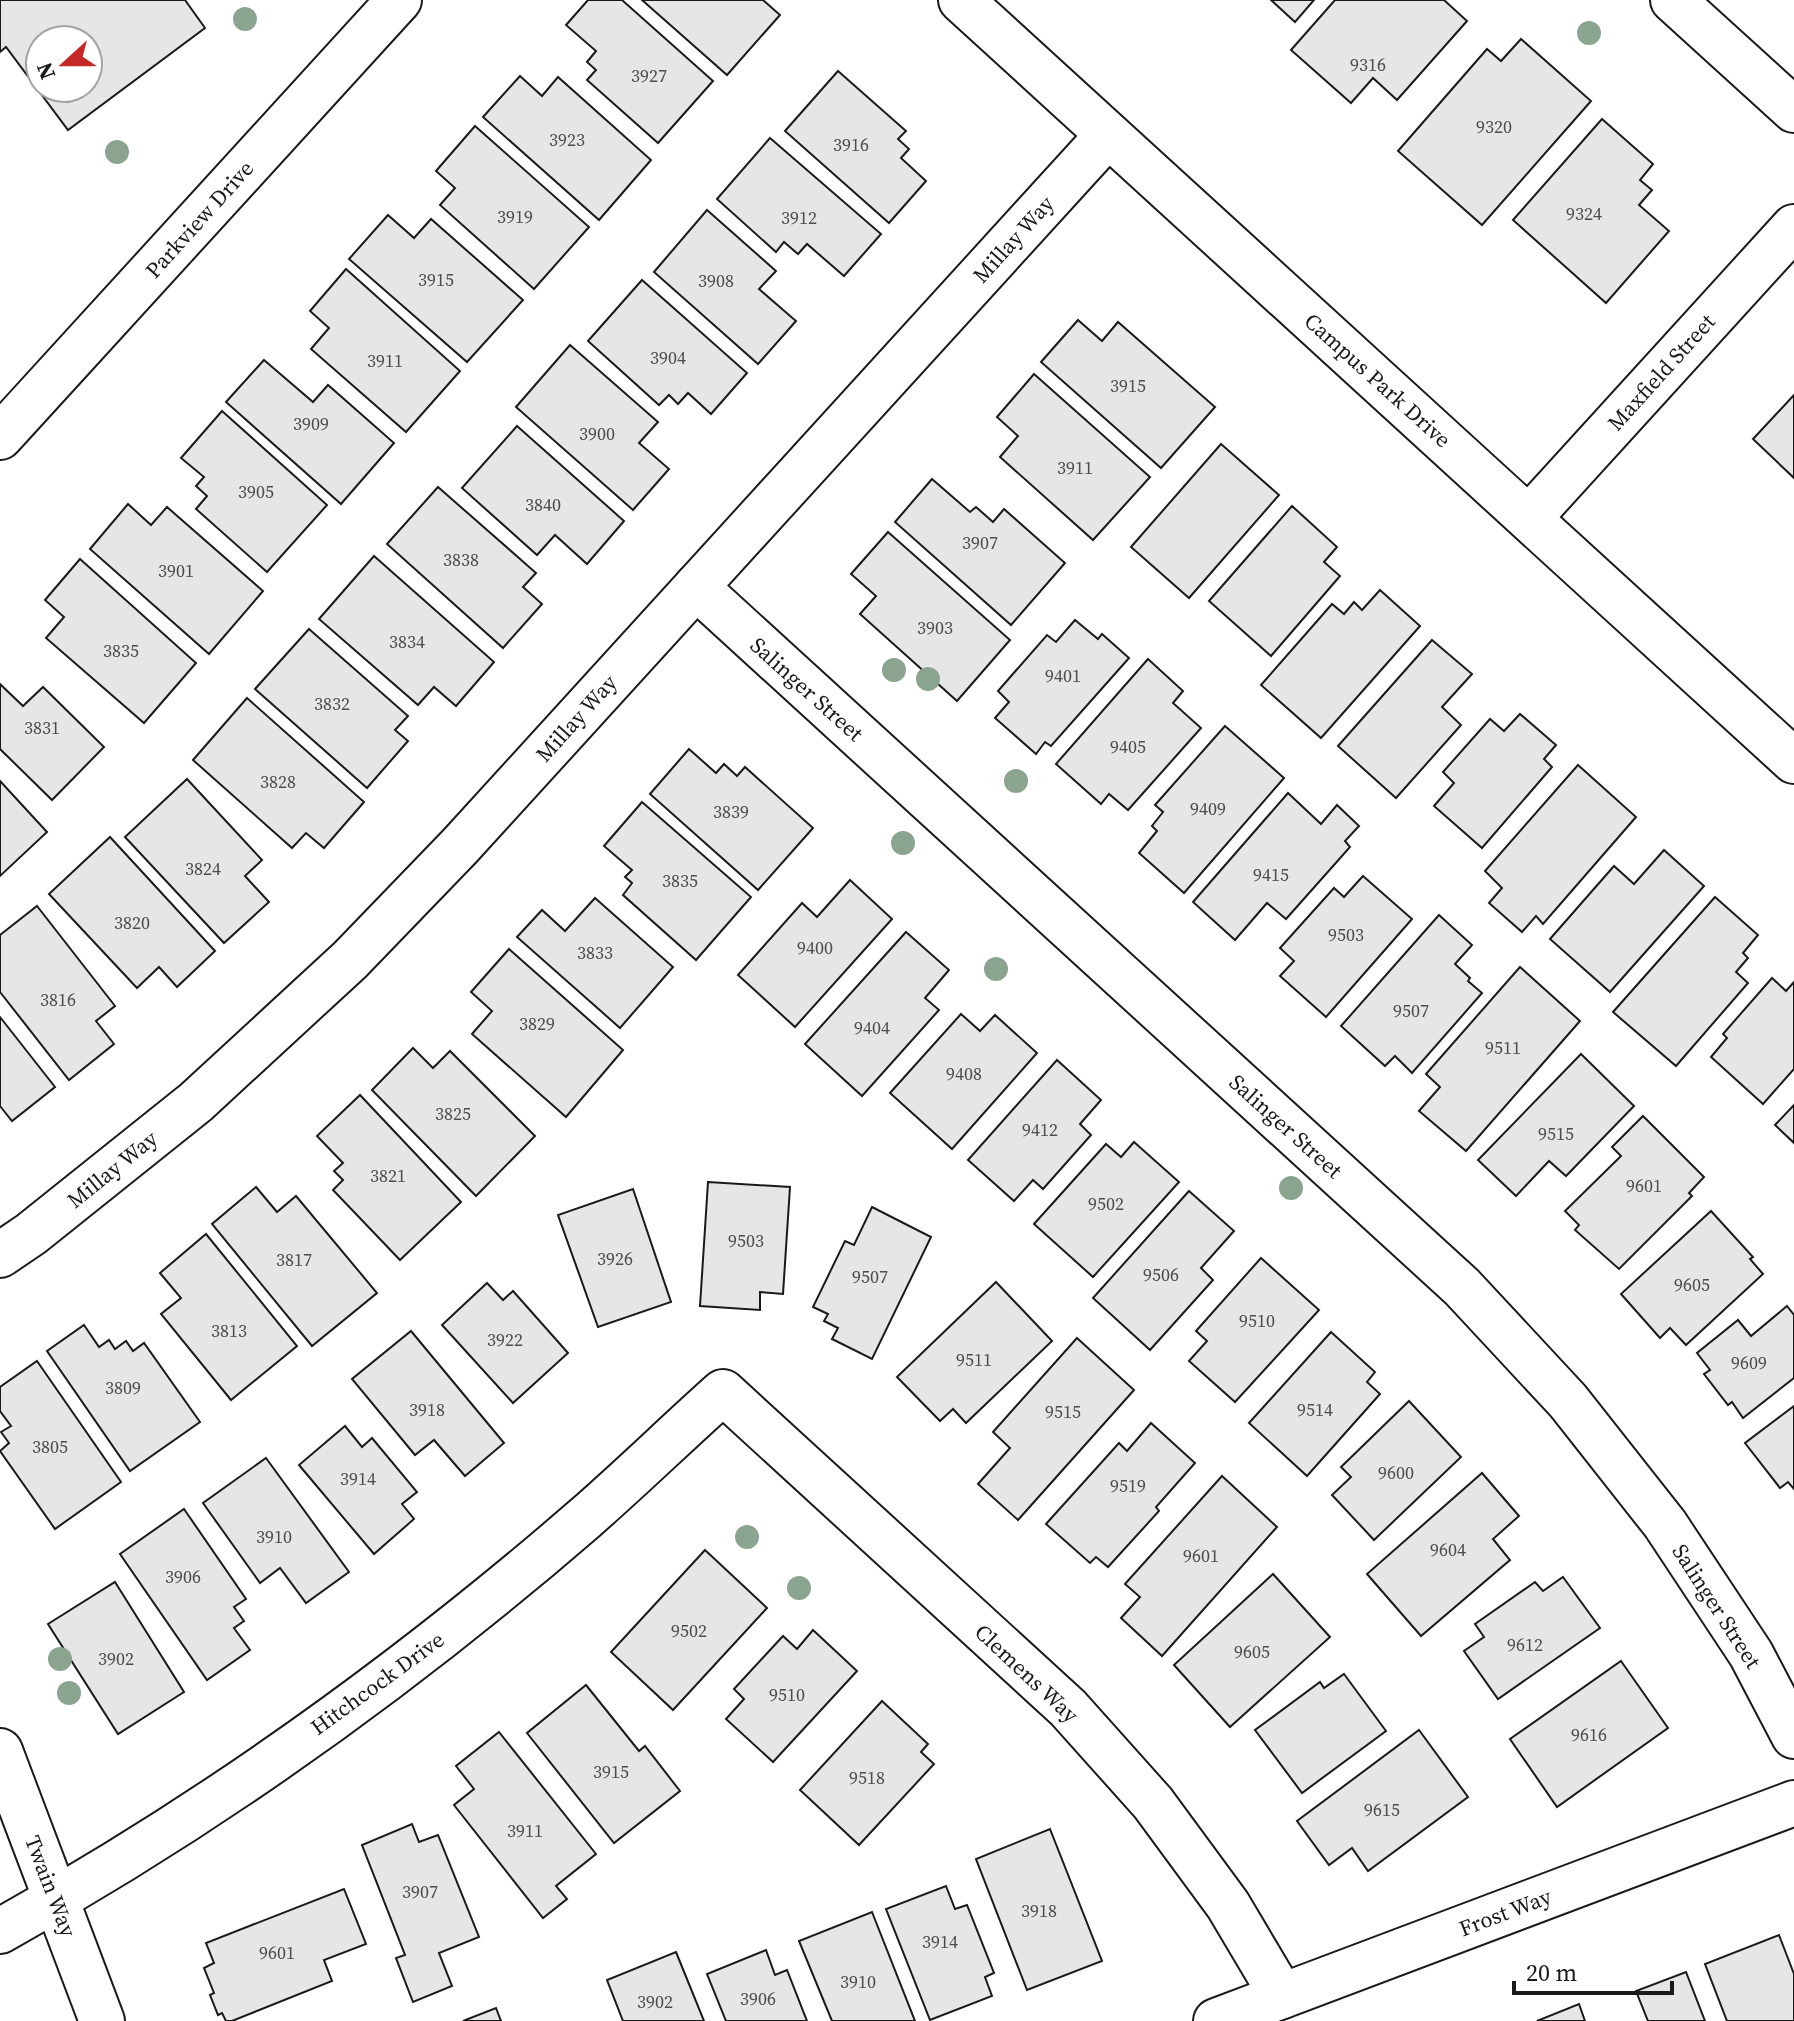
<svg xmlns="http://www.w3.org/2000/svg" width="1794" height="2021" viewBox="0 0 1794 2021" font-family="'Source Serif 4',serif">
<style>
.building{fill:#e6e6e6;stroke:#1a1a1a;stroke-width:2;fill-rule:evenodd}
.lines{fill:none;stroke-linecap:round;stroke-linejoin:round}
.minor-casing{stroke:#1a1a1a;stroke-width:48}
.tertiary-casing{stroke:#1a1a1a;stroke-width:48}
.minor{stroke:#fff;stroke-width:44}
.tertiary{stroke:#fff;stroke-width:44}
.tree{fill:#8aa48f}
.labels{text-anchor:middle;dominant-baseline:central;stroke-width:6;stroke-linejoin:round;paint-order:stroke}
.number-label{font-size:18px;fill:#4d4d4d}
.street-label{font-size:22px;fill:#1a1a1a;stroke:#fff}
</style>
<rect width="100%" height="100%" fill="#fff"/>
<!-- building -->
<g class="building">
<path d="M0,0H185L205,28L68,130L6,47L0,52ZM40,40H88V88H40Z"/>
<path d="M588,0H622L713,81L658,143L587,80L596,70L587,62L596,51L566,25Z"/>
<path d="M642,0H763L780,15L727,75Z"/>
<path d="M1271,0H1314L1295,22Z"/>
<path d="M1335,0H1444L1467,21L1397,100L1373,78L1351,103L1291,50Z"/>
<path d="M1521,39L1591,101L1482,225L1398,151L1487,49L1501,61Z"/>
<path d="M838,71L906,131L898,139L909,149L901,158L926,181L889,223L785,131Z"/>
<path d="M520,76L542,96L558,77L651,160L599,220L483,117Z"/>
<path d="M1602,119L1653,164L1640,180L1652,190L1639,205L1669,231L1606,303L1513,220Z"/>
<path d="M475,126L589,227L534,289L440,205L455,188L436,171Z"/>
<path d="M770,138L881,234L844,276L807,244L798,254L784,242L776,252L717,199Z"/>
<path d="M707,210L776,271L759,289L796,321L758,364L654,272Z"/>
<path d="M388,215L414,238L431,219L523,300L467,362L349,259Z"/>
<path d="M346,269L460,371L406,432L311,349L329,328L310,311Z"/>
<path d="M642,280L747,373L711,414L688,393L678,404L669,395L659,405L588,341Z"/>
<path d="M1078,320L1102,341L1118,322L1215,407L1161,468L1041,362Z"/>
<path d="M570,345L658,422L639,443L669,469L633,510L516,407Z"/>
<path d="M264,360L313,402L328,385L394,443L341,504L226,402Z"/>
<path d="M1034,374L1150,477L1093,540L1000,457L1018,436L997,417Z"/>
<path d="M1794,395V478L1753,439Z"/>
<path d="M222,411L327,505L267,572L196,509L207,496L196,486L204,477L181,458Z"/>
<path d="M517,426L624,521L587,564L555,535L537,555L462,488Z"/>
<path d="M1221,444L1279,495L1189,598L1131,547Z"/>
<path d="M932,479L970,512L976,507L993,522L1004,509L1065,563L1011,625L895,522Z"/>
<path d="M438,487L536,573L523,587L542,604L503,648L387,544Z"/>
<path d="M128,504L151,525L167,507L263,591L209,654L90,549Z"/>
<path d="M1292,506L1337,547L1324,562L1340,576L1271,656L1209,601Z"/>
<path d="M888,532L1010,640L957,701L860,614L876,596L851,574Z"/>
<path d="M374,556L494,662L456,706L434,687L418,705L319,619Z"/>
<path d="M80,559L196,663L144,723L46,638L64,617L45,600Z"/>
<path d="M1380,590L1420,626L1321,738L1261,685L1332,604L1344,614L1354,602L1362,610Z"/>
<path d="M1075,620L1098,639L1102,634L1129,658L1051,746L1045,742L1036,754L995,718L1009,702L998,691L1047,635L1056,642Z"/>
<path d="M309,629L408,716L395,730L408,741L367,788L255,689Z"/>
<path d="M1432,640L1472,674L1442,707L1461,725L1396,798L1338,746Z"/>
<path d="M1148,659L1183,691L1173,703L1201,728L1128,810L1109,794L1101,804L1056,764Z"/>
<path d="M0,684L23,706L43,687L104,747L52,800L0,749Z"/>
<path d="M247,698L364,802L324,848L306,833L292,848L193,760Z"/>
<path d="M1520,714L1556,745L1544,759L1552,767L1482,848L1434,806L1454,783L1443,772L1490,719L1504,731Z"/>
<path d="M1225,726L1284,778L1184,893L1139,853L1157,831L1152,826L1163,812L1155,805Z"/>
<path d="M689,749L716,773L724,764L737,776L745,767L813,828L758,890L650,794Z"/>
<path d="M1578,765L1636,817L1543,924L1536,916L1522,932L1489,903L1502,888L1485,871Z"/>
<path d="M187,779L262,860L245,876L269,902L224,943L125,837Z"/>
<path d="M0,781L47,832L0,876Z"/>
<path d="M1288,793L1321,824L1337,805L1359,826L1345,841L1350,847L1286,919L1267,903L1235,940L1193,902Z"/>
<path d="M642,802L751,897L696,960L623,895L632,883L625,877L632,870L604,846Z"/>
<path d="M110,837L215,951L177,987L159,967L137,988L49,894Z"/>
<path d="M1664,850L1704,886L1610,992L1550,939L1614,866L1634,884Z"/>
<path d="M1363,876L1412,919L1326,1017L1280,976L1294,961L1280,948L1334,888L1344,897Z"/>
<path d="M850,880L892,919L795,1027L738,975L802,903L817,917Z"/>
<path d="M1715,897L1758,935L1743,953L1748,958L1736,972L1748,983L1676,1066L1613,1012Z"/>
<path d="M595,898L673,967L620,1028L517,937L542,910L565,931Z"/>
<path d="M37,906L115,1006L96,1021L114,1044L69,1080L0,992V935Z"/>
<path d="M1439,915L1472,945L1455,964L1470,978L1468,981L1482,993L1412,1073L1395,1056L1385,1066L1341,1026Z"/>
<path d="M906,932L949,970L925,998L939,1010L862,1096L805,1044Z"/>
<path d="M509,949L623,1050L566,1117L472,1034L492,1011L471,992Z"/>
<path d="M1520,967L1580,1021L1466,1151L1419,1111L1440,1087L1426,1074Z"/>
<path d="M1772,978L1786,991L1794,982V1069L1763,1104L1711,1057L1727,1038L1723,1034Z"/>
<path d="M961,1014L980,1031L995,1015L1037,1053L952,1149L890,1093Z"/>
<path d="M0,1017L55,1087L12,1121L0,1106Z"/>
<path d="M413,1048L433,1068L450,1051L535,1136L476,1196L372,1090Z"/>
<path d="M1581,1054L1634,1106L1566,1176L1549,1161L1516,1196L1478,1160Z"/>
<path d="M1057,1060L1101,1100L1080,1124L1091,1135L1043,1189L1033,1180L1014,1201L968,1160Z"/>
<path d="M360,1095L461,1202L400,1260L333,1190L343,1180L334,1171L343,1163L317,1136Z"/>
<path d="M1794,1105V1143L1775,1125Z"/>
<path d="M1643,1116L1704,1177L1689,1193L1692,1196L1619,1269L1575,1230L1579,1225L1565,1211L1621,1156L1612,1147Z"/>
<path d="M1134,1142L1179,1182L1093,1277L1034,1224L1106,1144L1121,1157Z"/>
<path d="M708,1182L790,1187L783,1294L760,1292V1310L700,1306Z"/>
<path d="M256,1187L277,1212L296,1196L377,1293L312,1346L212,1224Z"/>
<path d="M633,1189L671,1302L598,1327L558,1215Z"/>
<path d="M1189,1191L1234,1231L1201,1268L1213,1280L1150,1350L1093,1298Z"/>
<path d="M872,1207L931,1237L872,1359L832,1339L838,1328L824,1321L828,1314L813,1307L845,1241L854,1245Z"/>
<path d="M1711,1211L1753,1257L1750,1259L1763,1274L1686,1345L1670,1328L1660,1338L1621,1294Z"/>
<path d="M206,1234L297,1346L231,1400L161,1314L181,1298L160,1273Z"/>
<path d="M1261,1258L1319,1310L1235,1402L1189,1361L1207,1341L1196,1331Z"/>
<path d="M996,1282L1052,1341L966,1423L953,1409L940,1421L897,1377Z"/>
<path d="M487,1283L503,1300L513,1291L568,1353L513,1403L442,1325Z"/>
<path d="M1787,1306L1794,1315V1378L1743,1418L1732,1402L1728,1405L1704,1374L1710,1370L1697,1353L1738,1320L1751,1336Z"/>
<path d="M84,1325L99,1347L109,1340L115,1349L126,1341L133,1351L144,1343L200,1422L130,1471L47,1351Z"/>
<path d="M411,1331L504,1443L465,1476L434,1440L415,1455L352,1379Z"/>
<path d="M1331,1332L1375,1372L1367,1382L1380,1394L1307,1476L1249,1423Z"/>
<path d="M1077,1338L1134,1390L1018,1520L978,1484L1010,1448L993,1432Z"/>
<path d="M37,1361L121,1482L55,1529L0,1451L9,1443L1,1432L11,1426L0,1411V1387Z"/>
<path d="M1409,1401L1461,1457L1374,1540L1332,1495L1351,1477L1341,1467Z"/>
<path d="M1794,1406V1489L1788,1482L1780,1488L1745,1443Z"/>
<path d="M1151,1423L1195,1463L1156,1507L1159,1511L1108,1567L1096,1557L1090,1563L1046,1524L1119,1443L1127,1451Z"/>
<path d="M345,1426L362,1447L372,1438L417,1492L402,1504L414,1519L374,1554L299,1465Z"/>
<path d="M266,1458L349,1572L306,1603L280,1568L260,1583L203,1503Z"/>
<path d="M1482,1473L1519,1516L1493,1539L1510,1560L1421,1636L1367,1574Z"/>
<path d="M1222,1476L1277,1527L1162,1656L1121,1618L1140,1597L1125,1584Z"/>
<path d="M184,1509L246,1599L234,1607L244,1621L234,1628L250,1650L207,1680L120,1554Z"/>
<path d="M705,1550L767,1608L673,1710L611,1652Z"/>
<path d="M1273,1574L1330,1637L1230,1727L1174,1665Z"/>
<path d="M1563,1577L1600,1628L1498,1699L1464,1651L1484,1637L1475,1624L1535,1582L1543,1591Z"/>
<path d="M115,1582L184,1692L118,1734L48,1624Z"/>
<path d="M813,1630L857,1671L773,1762L726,1719L744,1699L734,1689L783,1636L797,1649Z"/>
<path d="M1621,1661L1668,1728L1557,1807L1510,1739Z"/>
<path d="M1344,1674L1386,1731L1302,1793L1255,1730L1320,1682L1324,1688Z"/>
<path d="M586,1685L639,1751L645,1746L680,1791L614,1843L527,1733Z"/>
<path d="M882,1701L928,1744L921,1752L934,1764L859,1845L800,1790Z"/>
<path d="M1419,1730L1468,1797L1368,1871L1352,1848L1329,1865L1297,1821Z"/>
<path d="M499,1732L596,1854L556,1886L567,1899L543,1918L454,1805L474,1789L456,1766Z"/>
<path d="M412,1824L419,1842L438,1835L479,1937L439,1953L452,1986L413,2002L396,1958L405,1955L362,1845Z"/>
<path d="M1050,1829L1102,1961L1027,1990L976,1859Z"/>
<path d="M946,1886L955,1909L967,1905L994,1973L985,1977L992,1996L930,2020L886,1909Z"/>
<path d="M344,1889L366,1944L324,1960L332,1981L232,2021H226L222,2013L218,2015L210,1995L214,1993L204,1968L214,1963L206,1943Z"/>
<path d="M872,1912L915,2021H832L799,1941Z"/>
<path d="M1779,1935L1794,1974V2021H1727L1705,1964Z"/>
<path d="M766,1950L775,1975L787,1970L807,2021H726L707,1974Z"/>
<path d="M676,1952L704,2021H623L607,1980Z"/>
<path d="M1686,1972L1705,2021H1648L1636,1991Z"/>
<path d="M1579,2004L1585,2021H1537Z"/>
<path d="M496,2008L501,2021H463Z"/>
</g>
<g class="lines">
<defs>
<g id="minor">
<path d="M1673,0L1794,110"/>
<path d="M1529,518L1794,227"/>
<path d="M696,587L1462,1287L1568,1401L1665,1524L1751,1654L1794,1736"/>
<path d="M0,1255L31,1234L196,1102L350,960L460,846L1108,135"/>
<path d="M0,1751L102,2021"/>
<path d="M0,1931C207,1816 405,1674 584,1519C631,1478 676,1434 723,1392L1068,1708L1153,1803L1228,1905L1282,1996"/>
<path d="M1216,2021L1794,1803"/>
</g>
<g id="tertiary">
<path d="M961,0L1794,761"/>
<path d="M0,437L399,0"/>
</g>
</defs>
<!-- minor casing -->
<use href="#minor" class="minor-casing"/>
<!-- tertiary casing -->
<use href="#tertiary" class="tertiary-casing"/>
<!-- minor -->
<use href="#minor" class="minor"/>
<!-- tertiary -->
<use href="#tertiary" class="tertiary"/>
</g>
<!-- trees -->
<g class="tree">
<circle cx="245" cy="19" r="12"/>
<circle cx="1589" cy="33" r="12"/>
<circle cx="117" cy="152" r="12"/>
<circle cx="894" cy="670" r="12"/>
<circle cx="928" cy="679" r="12"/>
<circle cx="1016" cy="781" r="12"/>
<circle cx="903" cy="843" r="12"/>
<circle cx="996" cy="969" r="12"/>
<circle cx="1291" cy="1188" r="12"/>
<circle cx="747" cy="1537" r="12"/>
<circle cx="799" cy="1588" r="12"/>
<circle cx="60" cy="1659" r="12"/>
<circle cx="69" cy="1693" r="12"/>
</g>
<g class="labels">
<!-- number labels -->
<g class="number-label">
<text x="1368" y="64">9316</text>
<text x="649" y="75">3927</text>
<text x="1494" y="126">9320</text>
<text x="567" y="139">3923</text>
<text x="851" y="144">3916</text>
<text x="1584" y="213">9324</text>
<text x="515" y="216">3919</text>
<text x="799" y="217">3912</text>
<text x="436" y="279">3915</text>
<text x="716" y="280">3908</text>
<text x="668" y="357">3904</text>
<text x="385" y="360">3911</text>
<text x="1128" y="385">3915</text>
<text x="311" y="423">3909</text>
<text x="597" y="433">3900</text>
<text x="1075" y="467">3911</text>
<text x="256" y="491">3905</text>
<text x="543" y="504">3840</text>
<text x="980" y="542">3907</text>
<text x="461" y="559">3838</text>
<text x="176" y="570">3901</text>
<text x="935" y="627">3903</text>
<text x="407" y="641">3834</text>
<text x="121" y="650">3835</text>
<text x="1063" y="675">9401</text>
<text x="332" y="703">3832</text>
<text x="42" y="727">3831</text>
<text x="1128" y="746">9405</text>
<text x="278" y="781">3828</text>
<text x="1208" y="808">9409</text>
<text x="731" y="811">3839</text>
<text x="203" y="868">3824</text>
<text x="1271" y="874">9415</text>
<text x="680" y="880">3835</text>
<text x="132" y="922">3820</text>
<text x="1346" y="934">9503</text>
<text x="815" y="947">9400</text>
<text x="595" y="952">3833</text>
<text x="58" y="999">3816</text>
<text x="1411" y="1010">9507</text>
<text x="537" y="1023">3829</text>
<text x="872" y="1027">9404</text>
<text x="1503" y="1047">9511</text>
<text x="964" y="1073">9408</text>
<text x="453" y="1113">3825</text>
<text x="1040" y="1129">9412</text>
<text x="1556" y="1133">9515</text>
<text x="388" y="1175">3821</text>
<text x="1644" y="1185">9601</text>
<text x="1106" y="1203">9502</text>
<text x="746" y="1240">9503</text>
<text x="615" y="1258">3926</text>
<text x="294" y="1259">3817</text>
<text x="1161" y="1274">9506</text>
<text x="870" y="1276">9507</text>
<text x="1692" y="1284">9605</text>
<text x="1257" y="1320">9510</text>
<text x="229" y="1330">3813</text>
<text x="505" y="1339">3922</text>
<text x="974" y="1359">9511</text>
<text x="1749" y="1362">9609</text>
<text x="123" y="1387">3809</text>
<text x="427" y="1409">3918</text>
<text x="1315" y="1409">9514</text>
<text x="1063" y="1411">9515</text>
<text x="50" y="1446">3805</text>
<text x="1396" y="1472">9600</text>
<text x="358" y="1478">3914</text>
<text x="1128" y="1485">9519</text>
<text x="274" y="1536">3910</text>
<text x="1448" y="1549">9604</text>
<text x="1201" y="1555">9601</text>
<text x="183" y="1576">3906</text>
<text x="689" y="1630">9502</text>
<text x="1525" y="1644">9612</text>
<text x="1252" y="1651">9605</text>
<text x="116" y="1658">3902</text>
<text x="787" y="1694">9510</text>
<text x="1589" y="1734">9616</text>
<text x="611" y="1771">3915</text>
<text x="867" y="1777">9518</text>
<text x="1382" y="1809">9615</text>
<text x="525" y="1830">3911</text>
<text x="420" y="1891">3907</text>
<text x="1039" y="1910">3918</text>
<text x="940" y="1941">3914</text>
<text x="277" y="1952">9601</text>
<text x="858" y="1981">3910</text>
<text x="758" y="1998">3906</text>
<text x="655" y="2001">3902</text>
</g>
<!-- street labels -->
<g class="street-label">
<text transform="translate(199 219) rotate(-48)">Parkview Drive</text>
<text transform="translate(1013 239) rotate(-48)">Millay Way</text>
<text transform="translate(1661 372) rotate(-48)">Maxfield Street</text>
<text transform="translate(1378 380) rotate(42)">Campus Park Drive</text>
<text transform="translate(807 689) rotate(42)">Salinger Street</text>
<text transform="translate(576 718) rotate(-48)">Millay Way</text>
<text transform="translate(1286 1126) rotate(42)">Salinger Street</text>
<text transform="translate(112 1169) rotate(-39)">Millay Way</text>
<text transform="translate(1717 1606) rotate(57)">Salinger Street</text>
<text transform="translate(1027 1673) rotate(43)">Clemens Way</text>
<text transform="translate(377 1683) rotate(-36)">Hitchcock Drive</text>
<text transform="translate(51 1886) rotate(69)">Twain Way</text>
<text transform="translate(1505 1912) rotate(-21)">Frost Way</text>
</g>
</g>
<!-- north arrow -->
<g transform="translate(64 64) rotate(249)"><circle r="38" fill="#ffffff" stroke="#a3a3a3" stroke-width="2"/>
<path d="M0-6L14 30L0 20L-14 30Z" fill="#c62828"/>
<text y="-12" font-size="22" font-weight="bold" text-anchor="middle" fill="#1a1a1a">N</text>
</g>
<!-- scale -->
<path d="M1514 1981v12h158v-12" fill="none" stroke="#1a1a1a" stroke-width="4"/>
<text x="1526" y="1981" font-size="24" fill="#1a1a1a" stroke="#ffffff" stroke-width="6" paint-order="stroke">20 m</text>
</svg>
